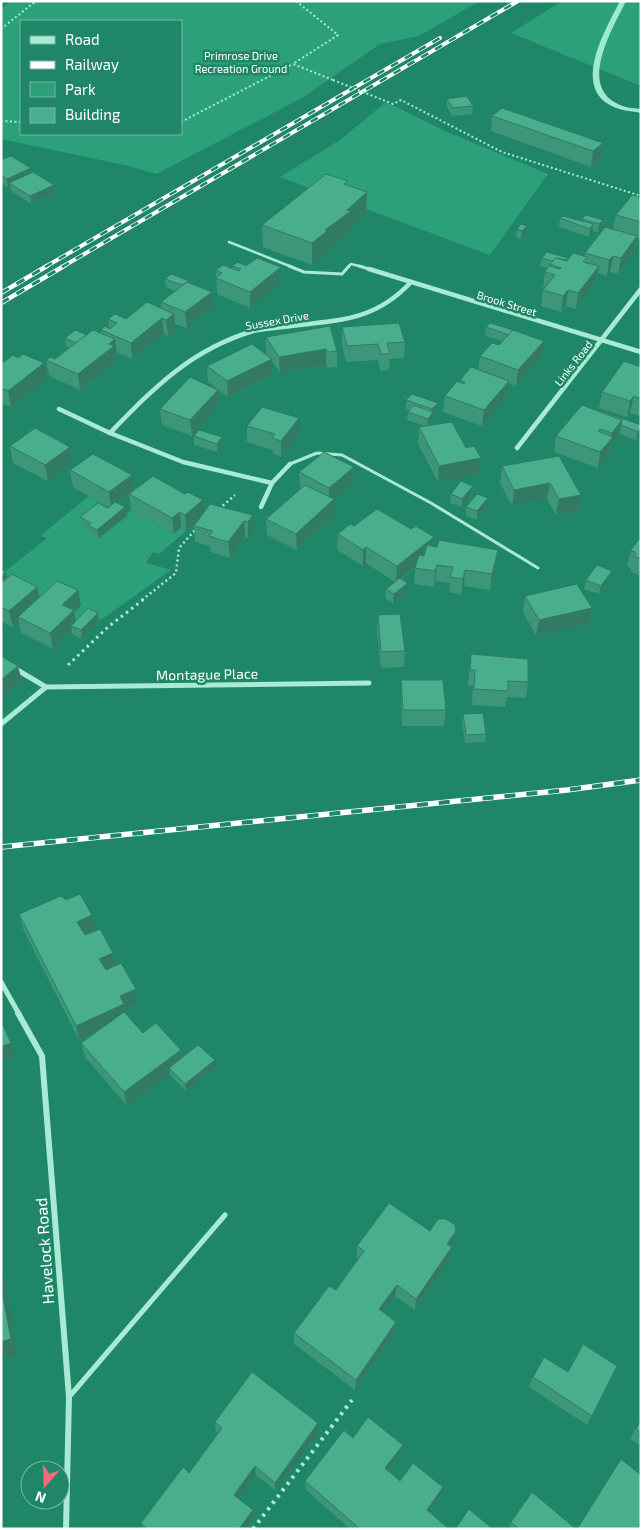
<svg xmlns="http://www.w3.org/2000/svg" width="642" height="1530" viewBox="0 0 642 1530" font-family="'Exo 2',sans-serif">
<style>
.green{fill:#2ca07b;fill-rule:evenodd}
.lines{fill:none;stroke-linecap:round;stroke-linejoin:round}
.stream{fill:#9cebd1;fill-rule:evenodd}
.path-far3{stroke:#a8ead5;stroke-width:2;stroke-dasharray:2 2.5;stroke-linecap:butt}
.path-far2{stroke:#a8ead5;stroke-width:2.5;stroke-dasharray:2 3;stroke-linecap:butt}
.path-far1{stroke:#a8ead5;stroke-width:3;stroke-dasharray:2.5 4;stroke-linecap:butt}
.path{stroke:#a8ead5;stroke-width:4;stroke-dasharray:3 5;stroke-linecap:butt}
.lane-far2{stroke:#a8ead5;stroke-width:2.5}
.lane-far1{stroke:#a8ead5;stroke-width:3}
.lane{stroke:#a8ead5;stroke-width:5}
.street-far2{stroke:#a8ead5;stroke-width:4.5}
.street-far1{stroke:#a8ead5;stroke-width:5}
.street{stroke:#a8ead5;stroke-width:6}
.rail-far2-casing{stroke:#fff;stroke-width:4}
.rail-far1-casing{stroke:#fff;stroke-width:4.5}
.rail-casing{stroke:#fff;stroke-width:5.5}
.rail-far2{stroke:#1f8667;stroke-width:2.5;stroke-dasharray:8;stroke-linecap:butt}
.rail-far1{stroke:#1f8667;stroke-width:3;stroke-dasharray:9;stroke-linecap:butt}
.rail{stroke:#1f8667;stroke-width:4;stroke-dasharray:11;stroke-linecap:butt}
.path-bridge{stroke:#a8ead5;stroke-width:2;stroke-dasharray:2 2.5;stroke-linecap:butt}
.wall{fill:#3e967a}
.shaded-wall{fill:#327a63}
.building{fill:#48ae8e;stroke:#327a63}
.labels{text-anchor:middle;dominant-baseline:central;stroke-width:5;stroke-linejoin:round;paint-order:stroke}
.far-park-label{font-size:11px;fill:#fff;stroke:#1f8667}
.far-street-label{font-size:11px;fill:#fff;stroke:#1f8667}
.street-label{font-size:14px;fill:#fff;stroke:#1f8667}
.near-street-label{font-size:16px;fill:#fff;stroke:#1f8667}
</style>
<rect width="100%" height="100%" fill="#1f8667"/>
<!-- green -->
<g class="green">
<path d="M11,1H480L419,36L380,44L302,98L156,174L129,166L1,139V9ZM181,21V134H21V21Z"/>
<path d="M562,1H641V86L511,33Z"/>
<path d="M386,102L445,131L548,174L490,255L280,177L340,140Z"/>
<path d="M89,496L106,505L82,525L92,531L98,538L131,510L173,534L181,528L186,531L159,554L153,552L146,563L171,570L99,621L79,627L65,621L80,606H47L1,575L47,538L40,536Z"/>
</g>
<g class="lines">
<!-- stream -->
<path class="stream" d="M620,1H626C613,28 578,85 618,104C625,108 633,108 641,109V113C632,111 622,111 614,107C570,88 606,29 620,1Z"/>
<!-- path-far3 -->
<g class="path-far3">
<path d="M296,1L338,35L293,64L333,80"/>
<path d="M1,29L36,1"/>
<path d="M383,100L393,104L401,100L502,152L641,196"/>
<path d="M1,121L21,122"/>
<path d="M181,122L293,64"/>
<path d="M145,134H158"/>
</g>
<!-- path-far2 -->
<g class="path-far2">
<path d="M219,509L235,495"/>
<path d="M142,600L176,573L179,548L196,529"/>
</g>
<!-- path-far1 -->
<path class="path-far1" d="M68,665L108,627L144,599"/>
<!-- path -->
<path class="path" d="M253,1529L352,1400"/>
<!-- lane-far2 -->
<g class="lane-far2">
<path d="M229,242L292,267"/>
<path d="M348,267L351,264L363,267"/>
</g>
<!-- lane-far1 -->
<g class="lane-far1">
<path d="M289,266L304,272L342,274L349,266"/>
<path d="M359,266L369,269"/>
<path d="M290,464L317,453L342,455L431,503L538,568"/>
</g>
<!-- lane -->
<path class="lane" d="M69,1397L225,1215"/>
<!-- street-far2 -->
<g class="street-far2">
<path d="M369,269L641,352"/>
<path d="M59,409L110,433L183,462L272,483"/>
<path d="M110,433C154,388 190,350 253,331C262,329 273,328 283,327C335,320 373,323 411,282"/>
<path d="M517,448L641,289"/>
<path d="M261,507L272,483L290,464"/>
</g>
<!-- street-far1 -->
<g class="street-far1">
<path d="M14,668L46,687"/>
<path d="M1,724L46,687L369,683"/>
<path d="M1,982L19,1014"/>
</g>
<!-- street -->
<path class="street" d="M18,1013L42,1056L69,1397L66,1529"/>
<defs>
<g id="rail-far2">
<path d="M45,267L440,38"/>
<path d="M62,267L518,1"/>
</g>
<g id="rail-far1">
<path d="M1,293L47,266"/>
<path d="M1,303L64,266"/>
</g>
<path id="rail" d="M1,847L567,790L641,780"/>
</defs>
<!-- rail-far2 casing -->
<use href="#rail-far2" class="rail-far2-casing"/>
<!-- rail-far1 casing -->
<use href="#rail-far1" class="rail-far1-casing"/>
<!-- rail casing -->
<use href="#rail" class="rail-casing"/>
<!-- rail-far2 -->
<use href="#rail-far2" class="rail-far2"/>
<!-- rail-far1 -->
<use href="#rail-far1" class="rail-far1"/>
<!-- rail -->
<use href="#rail" class="rail"/>
<!-- path-bridge -->
<path class="path-bridge" d="M333,80L383,100"/>
</g>
<!-- wall -->
<g class="wall">
<path d="M447,99L473,106L472,114L452,116L447,107Z"/>
<path d="M492,116L603,143L601,158L591,167L491,131Z"/>
<path d="M1,160L32,172L55,193L31,204L11,191L10,186L8,187L1,183Z"/>
<path d="M348,186L366,214L350,228V232L327,250V253L312,265L263,247L262,225Z"/>
<path d="M641,197V239L637,238L634,251L618,274L610,272L607,276L598,273L596,282L576,309L566,306L561,312L541,306L543,290L544,288H543L545,272L547,268L540,266L542,258L567,260L584,256L585,253L613,229L616,215Z"/>
<path d="M560,218L582,221V219L603,220L602,228L598,232L592,231V233L589,237L559,227Z"/>
<path d="M521,224L526,234L521,239L516,237L517,229Z"/>
<path d="M233,266L281,267V283L250,308L217,294L216,270L233,269Z"/>
<path d="M165,279L192,282V284L213,307L187,328L175,324L176,330L168,336L164,334L132,359L116,352L117,355L115,356L116,362L80,390L49,376L46,360L55,359L70,348L66,346L65,338L101,333V330L109,328L108,319H126L161,308V302L175,291L166,287Z"/>
<path d="M342,327L405,342L404,358L390,359L389,370L380,371L378,360L346,362L342,343Z"/>
<path d="M486,327L544,341L542,357L516,386L509,383L507,397L482,426L443,412L445,396L460,382V380L478,370L480,356L499,345L503,341L485,336Z"/>
<path d="M266,337L337,351V367L328,368L326,365L280,373L272,361V375L228,397L208,382L207,366L268,356L266,353Z"/>
<path d="M1,364L47,379L11,407L1,403Z"/>
<path d="M641,367V416L630,413L627,417L599,408L602,392Z"/>
<path d="M218,390L219,406L192,436L162,425L160,409Z"/>
<path d="M406,400L438,403L437,411L433,416L432,420L428,426L479,474L438,482L418,444L419,427L425,426L407,420L408,412L409,410L406,409Z"/>
<path d="M600,412L641,425V434L636,440L619,434V436L611,446L610,453L598,468L554,452L556,436Z"/>
<path d="M247,426L299,434L281,457L273,454V450L247,442Z"/>
<path d="M194,436L222,437L223,445L217,452L194,445Z"/>
<path d="M10,446L70,447L72,463L48,481L13,463Z"/>
<path d="M502,466L581,495L578,511L556,515L547,499L512,506L500,483Z"/>
<path d="M354,467L353,483L334,499V515L297,550L267,535L266,519L301,489L300,488L299,472Z"/>
<path d="M70,470L134,491L118,503L125,507L127,516L99,538L90,533L89,529L82,525L80,517L109,507L73,487Z"/>
<path d="M473,486L472,494L462,507L450,503L451,494Z"/>
<path d="M129,494H185L203,500L204,511L253,515L254,531L248,538L245,537L230,558L211,552L210,546L195,542L194,526L195,524L186,531L181,528L174,534L131,510Z"/>
<path d="M487,506L477,520L466,516V507Z"/>
<path d="M354,526L411,529L434,537L433,546L498,550L496,566L490,590L464,586L461,595L449,592L450,583L435,581L434,587L414,584L415,568L401,579L407,592L393,603L385,598L386,589L395,582L366,563L363,566L337,550L338,534Z"/>
<path d="M641,537V576L631,572V568L627,566L631,550Z"/>
<path d="M1,569L6,572L7,577L39,597L81,606L74,612L76,620L98,613L99,622L82,639L72,634V631L53,649L21,633L19,622L13,627L1,621Z"/>
<path d="M610,579L599,594L584,589L586,580Z"/>
<path d="M525,596L592,608L589,624L536,636L523,612Z"/>
<path d="M378,615L405,651L404,667L381,668L377,631Z"/>
<path d="M471,654L528,682L526,698L507,697L505,707L472,705L473,686H468Z"/>
<path d="M401,680L446,710L444,726H402L401,695Z"/>
<path d="M463,714L486,734L485,742L465,743L462,722Z"/>
<path d="M19,914L95,930L84,934L115,965L138,1003L125,1009L126,1014L143,1033L181,1050L182,1058L215,1060V1068L186,1091L170,1075V1073L127,1106L85,1057L81,1043L97,1032L79,1040L23,929Z"/>
<path d="M430,1231H456L454,1243L451,1247L450,1259L415,1310L395,1296L384,1312L396,1322L395,1333L355,1390L294,1344V1333L336,1290L358,1259L357,1257V1246Z"/>
<path d="M617,1366L587,1425L529,1387L533,1377L568,1372Z"/>
<path d="M641,1419V1446L630,1439Z"/>
<path d="M215,1422L318,1433L276,1491L256,1475L239,1499L253,1510L254,1518L246,1529H143L141,1523L189,1473L218,1433L216,1431Z"/>
<path d="M401,1454L389,1471L400,1481L443,1487L441,1495L429,1512L449,1529H350L306,1490L305,1481Z"/>
<path d="M511,1522L576,1529H509Z"/>
</g>
<!-- shaded-wall -->
<g class="shaded-wall">
<path d="M603,143L601,158L591,167L593,151Z"/>
<path d="M31,168L32,176L9,183L10,186L8,187L7,179Z"/>
<path d="M54,185L55,193L31,204L30,196Z"/>
<path d="M367,192L366,214L350,228V232L327,250V253L312,265V243L347,210Z"/>
<path d="M603,220L602,228L598,232L599,224Z"/>
<path d="M593,224L592,233L589,237L590,229Z"/>
<path d="M527,226L526,234L521,239L522,231Z"/>
<path d="M637,236L634,251L618,274L621,258Z"/>
<path d="M613,256L610,272L607,276L609,260Z"/>
<path d="M599,266L596,282L576,309L578,293Z"/>
<path d="M281,267V283L250,308V292Z"/>
<path d="M568,290L566,306L561,312L563,296Z"/>
<path d="M212,292L213,307L187,328L185,312Z"/>
<path d="M174,314L176,330L168,336L166,320Z"/>
<path d="M162,318L164,334L132,359L131,343Z"/>
<path d="M115,339L117,355L115,356L116,362L80,390L78,374L109,344Z"/>
<path d="M544,341L542,357L516,386L518,370Z"/>
<path d="M326,349V365L280,373L279,357Z"/>
<path d="M272,359V375L228,397L227,381Z"/>
<path d="M44,363L47,379L11,407L8,391Z"/>
<path d="M509,381L507,397L482,426L484,410Z"/>
<path d="M218,390L219,406L192,436L190,420Z"/>
<path d="M634,396L630,413L627,417L630,401Z"/>
<path d="M438,403L437,411L433,416L432,420L427,427L428,419L432,413V409Z"/>
<path d="M299,418V434L281,457V441Z"/>
<path d="M622,420L619,436L611,446L610,453L598,468L600,452L610,440L612,433Z"/>
<path d="M641,428V434L636,440L638,432Z"/>
<path d="M222,437L223,445L217,452V444Z"/>
<path d="M70,447L72,463L48,481L45,465Z"/>
<path d="M481,458L479,474L438,482L439,466Z"/>
<path d="M354,467L353,483L334,499V515L297,550L296,534L329,504V488Z"/>
<path d="M132,475L134,491L111,508L109,492Z"/>
<path d="M550,483L547,499L512,506L514,490Z"/>
<path d="M473,486L472,494L462,507V499Z"/>
<path d="M581,495L578,511L556,515L559,499Z"/>
<path d="M488,498L487,506L477,520V511Z"/>
<path d="M203,500L205,516L186,531L185,515Z"/>
<path d="M125,507L127,516L99,538L97,530Z"/>
<path d="M180,512L181,528L174,534L172,518Z"/>
<path d="M253,515L254,531L248,538V522Z"/>
<path d="M244,521L245,537L230,558L228,542Z"/>
<path d="M434,537L433,553L396,582L397,566Z"/>
<path d="M366,547V563L363,566V550Z"/>
<path d="M498,550L496,566L490,590L492,574Z"/>
<path d="M437,565L435,581L434,587L435,571Z"/>
<path d="M465,570L464,586L461,595L463,579Z"/>
<path d="M612,571L610,579L599,594L601,586Z"/>
<path d="M6,572L10,588L1,595V576Z"/>
<path d="M408,583L407,592L393,603L394,594Z"/>
<path d="M37,587L41,603L18,617L19,622L13,627L9,611Z"/>
<path d="M78,590L81,606L74,612L77,626H71L72,631L53,649L50,633L62,605Z"/>
<path d="M592,608L589,624L536,636L539,620Z"/>
<path d="M98,613L99,622L82,639L81,630Z"/>
<path d="M18,666L22,681L1,699V680Z"/>
<path d="M92,915L95,930L81,936L77,922Z"/>
<path d="M113,953L116,967L102,973L99,959Z"/>
<path d="M136,989L138,1003L125,1009L127,1018L79,1040L76,1026L120,996Z"/>
<path d="M11,1043L15,1056L1,1062V1047Z"/>
<path d="M181,1050L183,1064L169,1068L170,1073L127,1106L124,1092Z"/>
<path d="M215,1060V1068L186,1091L185,1084Z"/>
<path d="M456,1231L454,1243L445,1256L447,1244Z"/>
<path d="M452,1247L450,1259L415,1310L416,1299Z"/>
<path d="M1,1262L18,1354L1,1359Z"/>
<path d="M397,1285L395,1296L378,1320L379,1309Z"/>
<path d="M396,1322L395,1333L355,1390L356,1380Z"/>
<path d="M318,1423V1433L276,1491L275,1483Z"/>
<path d="M403,1445L401,1454L384,1477L385,1468Z"/>
<path d="M255,1466L256,1475L236,1503L234,1495Z"/>
<path d="M443,1487L441,1495L425,1518L427,1510Z"/>
<path d="M253,1510L254,1518L246,1529H239Z"/>
</g>
<!-- building -->
<g class="building">
<path d="M467,96L473,106L453,108L447,99Z"/>
<path d="M502,108L603,143L593,151L492,116Z"/>
<path d="M11,156L31,168L7,179L1,175V160Z"/>
<path d="M33,172L54,185L30,196L9,183Z"/>
<path d="M326,174L348,181L344,184L367,192L347,210L351,211L325,230L327,231L312,243L262,225Z"/>
<path d="M632,195L641,197V222L616,215Z"/>
<path d="M586,215L603,220L599,224L582,219Z"/>
<path d="M563,216L593,224L590,229L560,218Z"/>
<path d="M521,224L527,226L522,231L517,229Z"/>
<path d="M605,227L637,236L621,258L613,256L609,260L585,253Z"/>
<path d="M547,252L568,258L566,260L556,258L553,261L542,258Z"/>
<path d="M573,253L587,257L583,262L599,266L578,293L568,290L563,296L543,290L555,275L545,272L549,266L560,269L561,268L550,264L556,258L567,261Z"/>
<path d="M257,258L281,267L250,292L216,278L222,273L216,270L223,265L239,271L241,269L233,266L237,262L246,266Z"/>
<path d="M171,274L192,282L191,283L187,282L182,285L165,279Z"/>
<path d="M187,282L212,292L185,312L161,302Z"/>
<path d="M147,302L174,314L166,320L162,318L131,343L101,330L105,326L110,329L117,323L108,319L115,314L126,319Z"/>
<path d="M399,323L405,342L387,343L390,354H381L378,344L347,346L342,327Z"/>
<path d="M490,323L513,330L509,335L486,327Z"/>
<path d="M330,326L337,351L328,352L326,349L279,357L266,337Z"/>
<path d="M75,330L87,335L76,343L65,338Z"/>
<path d="M93,330L115,339L109,344L114,346L78,374L46,360L50,357L55,359Z"/>
<path d="M513,330L544,341L518,370L480,356L492,343L499,345Z"/>
<path d="M252,344L272,359L227,381L207,366Z"/>
<path d="M23,354L44,363L8,391L1,388V364L13,355L18,358Z"/>
<path d="M624,361L641,367V399L634,396L630,401L602,392Z"/>
<path d="M471,367L509,381L484,410L445,396L457,381L464,384L465,382L460,380Z"/>
<path d="M190,377L218,390L190,420L160,409Z"/>
<path d="M412,394L438,403L432,409L406,400Z"/>
<path d="M413,405L433,412L428,419L408,412Z"/>
<path d="M582,405L622,420L612,433L600,429L598,431L613,437L600,452L556,436Z"/>
<path d="M262,407L299,418L281,441L272,438L275,434L247,426Z"/>
<path d="M601,411L641,425V428L638,432L621,425L622,420L600,412Z"/>
<path d="M452,422L466,448L474,446L481,458L439,466L419,427Z"/>
<path d="M35,428L70,447L45,465L10,446Z"/>
<path d="M199,430L222,437L217,444L194,436Z"/>
<path d="M324,452L354,467L329,488L299,472Z"/>
<path d="M93,454L132,475L109,492L70,470Z"/>
<path d="M559,456L581,495L559,499L550,483L514,490L502,466Z"/>
<path d="M153,476L185,494L188,492L203,500L185,515L180,512L172,518L129,494Z"/>
<path d="M461,481L473,486L462,499L451,494Z"/>
<path d="M305,485L334,499L296,534L266,519Z"/>
<path d="M477,494L488,498L477,511L466,507Z"/>
<path d="M115,502L125,507L97,530L88,525L91,523L80,517L98,503L108,508Z"/>
<path d="M210,504L253,515L248,522L244,521L228,542L209,536L213,531L194,526Z"/>
<path d="M377,509L411,529L416,526L434,537L397,566L366,547L363,550L338,534L350,524L354,526Z"/>
<path d="M641,537V559L634,556L636,553L631,550Z"/>
<path d="M439,540L498,550L492,574L465,570L463,579L450,577L453,567L437,565L435,571L415,568L419,555L424,556L427,545L437,547Z"/>
<path d="M597,565L612,571L601,586L586,580Z"/>
<path d="M1,569L6,572L1,576Z"/>
<path d="M12,574L37,587L9,611L1,607V583Z"/>
<path d="M400,578L408,583L394,594L386,589Z"/>
<path d="M57,581L78,590L62,605L74,610L50,633L18,617Z"/>
<path d="M577,584L592,608L539,620L525,596Z"/>
<path d="M88,608L98,613L81,630L71,626Z"/>
<path d="M400,614L405,651L381,652L378,615Z"/>
<path d="M471,654L528,659V682L508,681V691L474,689L475,670H470Z"/>
<path d="M1,656L18,666L1,680Z"/>
<path d="M401,680H443L446,710H403Z"/>
<path d="M483,713L486,734L466,735L463,714Z"/>
<path d="M80,894L92,915L77,922L85,935L100,929L113,953L99,959L106,970L121,963L136,989L120,996L124,1004L76,1026L19,914L61,896L66,900Z"/>
<path d="M124,1012L143,1033L156,1023L181,1050L124,1092L81,1043Z"/>
<path d="M1,1021L11,1043L1,1047Z"/>
<path d="M198,1045L215,1060L185,1084L169,1068Z"/>
<path d="M389,1203L430,1231L438,1219H446L455,1225L456,1231L447,1244L452,1247L416,1299L397,1285L379,1309L396,1322L356,1380L294,1333L329,1286L336,1290L364,1251L357,1246Z"/>
<path d="M1,1286L11,1339L1,1342Z"/>
<path d="M583,1344L617,1366L592,1416L533,1377L544,1357L568,1372Z"/>
<path d="M252,1372L318,1423L275,1483L255,1466L234,1495L253,1510L239,1529H148L141,1523L183,1467L189,1473L222,1428L215,1422Z"/>
<path d="M368,1417L403,1445L385,1468L400,1481L413,1463L443,1487L427,1510L449,1529H360L305,1481L344,1430L353,1438Z"/>
<path d="M641,1420V1433L636,1429Z"/>
<path d="M621,1459L641,1475V1529H577Z"/>
<path d="M532,1492L576,1529H519L511,1522Z"/>
<path d="M469,1509L493,1529H455Z"/>
</g>
<g class="labels">
<!-- far-park labels -->
<g class="far-park-label">
<text x="241" y="55">Primrose Drive<tspan x="241" dy="13">Recreation Ground</tspan></text>
</g>
<!-- far-street labels -->
<g class="far-street-label">
<text transform="translate(507 303) rotate(17)">Brook Street</text>
<text transform="translate(277 320) rotate(-10)">Sussex Drive</text>
<text transform="translate(573 363) rotate(-52)">Links Road</text>
</g>
<!-- street labels -->
<g class="street-label">
<text transform="translate(207 674) rotate(-1)">Montague Place</text>
</g>
<!-- near-street labels -->
<g class="near-street-label">
<text transform="translate(44 1251) rotate(-94)">Havelock Road</text>
</g>
</g>
<!-- border -->
<rect width="642" height="1530" fill="none" stroke="#ffffff" stroke-width="5"/>
<!-- legend -->
<rect x="20" y="20" width="162" height="115" fill="#1f8667" stroke="#79b6a4"/>
<rect x="30" y="36" width="25" height="8" fill="#a8ead5" stroke="#79b6a4"/>
<text x="65" y="45" font-size="15" fill="#ffffff">Road</text>
<rect x="30" y="61" width="25" height="8" fill="#ffffff" stroke="#79b6a4"/>
<text x="65" y="70" font-size="15" fill="#ffffff">Railway</text>
<rect x="30" y="82" width="25" height="15" fill="#2ca07b" stroke="#79b6a4"/>
<text x="65" y="95" font-size="15" fill="#ffffff">Park</text>
<rect x="30" y="108" width="25" height="15" fill="#48ae8e" stroke="#79b6a4"/>
<text x="65" y="120" font-size="15" fill="#ffffff">Building</text>
<!-- north arrow -->
<g transform="translate(45 1485) rotate(200)"><circle r="24" fill="#1f8667" stroke="#79b6a4"/>
<path d="M0-4L9 19L0 12L-9 19Z" fill="#f8687e"/>
<text y="-8" font-size="14" font-weight="bold" text-anchor="middle" fill="#ffffff">N</text>
</g>
</svg>
